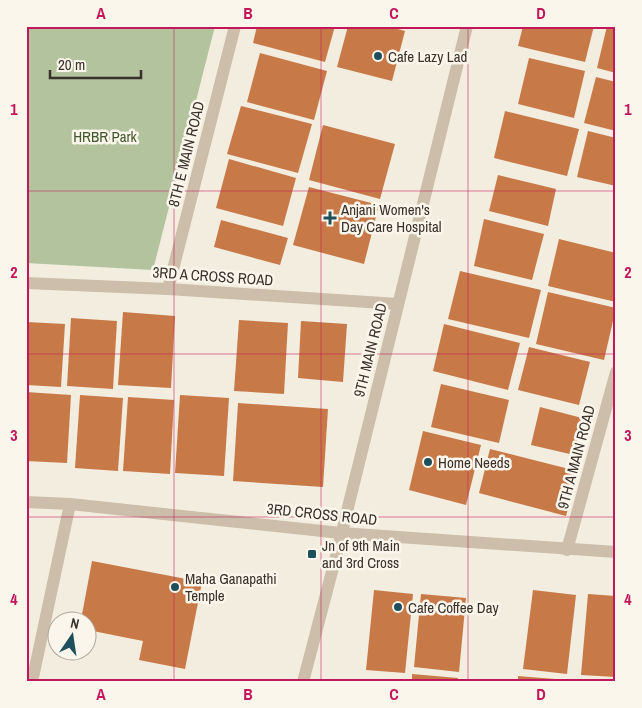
<svg xmlns="http://www.w3.org/2000/svg" width="642" height="708" viewBox="0 0 642 708" font-family="'Archivo Narrow',sans-serif">
<style>
.green{fill:#b2c39e}
.building{fill:#c87948}
.lines{fill:none;stroke-linecap:round;stroke-linejoin:round}
.minor{stroke:#ccbeaa;stroke-width:12}
.tertiary{stroke:#ccbeaa;stroke-width:12}
.grid{fill:none;stroke:#c2185b;stroke-width:1;stroke-opacity:0.55}
.poi-dot{fill:#1e4f5c;stroke:#fbf6ec;stroke-width:2}
.labels{text-anchor:middle;dominant-baseline:central;stroke-width:5;stroke-linejoin:round;paint-order:stroke}
.poi-label{font-size:15px;fill:#39312a;stroke:#fbf6ec;text-anchor:start}
.park-label{font-size:15px;fill:#42582d;stroke:#fbf6ec}
.street-label{font-size:15px;fill:#39312a;stroke:#fbf6ec}
.neatline{fill:none;stroke:#c2185b;stroke-width:2}
.grid-label{font-size:16px;text-anchor:middle;font-weight:bold;fill:#c2185b}
</style>
<rect width="100%" height="100%" fill="#f3eddf"/>
<!-- green -->
<path class="green" d="M26,26H215L153,270L26,263Z"/>
<!-- building -->
<g class="building">
<path d="M257,26H335L325,62L253,43Z"/>
<path d="M348,26H387L405,31L392,81L337,67Z"/>
<path d="M523,26H594L585,62L518,46Z"/>
<path d="M607,26H616V73L597,68Z"/>
<path d="M260,53L327,71L314,120L247,102Z"/>
<path d="M529,58L585,71L574,118L518,104Z"/>
<path d="M596,77L616,82V131L584,123Z"/>
<path d="M241,106L312,124L298,173L227,154Z"/>
<path d="M505,111L579,129L567,176L494,158Z"/>
<path d="M323,125L395,144L380,199L309,180Z"/>
<path d="M588,131L616,138V186L577,177Z"/>
<path d="M229,159L296,178L283,226L216,208Z"/>
<path d="M498,175L556,189L548,226L489,211Z"/>
<path d="M309,187L379,205L364,264L293,245Z"/>
<path d="M484,219L544,234L532,280L474,266Z"/>
<path d="M221,220L288,238L280,265L214,247Z"/>
<path d="M559,239L616,253V302L548,286Z"/>
<path d="M460,271L541,290L529,338L448,319Z"/>
<path d="M548,292L616,308L604,360L536,344Z"/>
<path d="M123,312L175,316L171,388L118,385Z"/>
<path d="M71,318L117,321L113,389L67,386Z"/>
<path d="M239,320L288,323L284,394L234,391Z"/>
<path d="M301,321L347,324L343,382L298,378Z"/>
<path d="M26,322L65,324L61,387L26,385Z"/>
<path d="M444,324L520,343L508,390L433,371Z"/>
<path d="M529,347L590,362L579,405L518,390Z"/>
<path d="M441,384L509,400L499,443L431,427Z"/>
<path d="M26,392L71,395L67,463L26,461Z"/>
<path d="M80,395L123,398L118,471L75,468Z"/>
<path d="M180,395L229,398L224,476L175,473Z"/>
<path d="M128,397L174,400L170,474L123,471Z"/>
<path d="M238,403L328,409L323,487L233,481Z"/>
<path d="M540,407L582,418L574,455L531,445Z"/>
<path d="M423,431L481,445L466,505L409,490Z"/>
<path d="M490,449L577,471L566,516L479,493Z"/>
<path d="M92,561L202,582L185,669L139,660L143,641L88,630V620H81Z"/>
<path d="M374,590L413,594L405,673L366,670Z"/>
<path d="M533,590L576,595L567,674L523,669Z"/>
<path d="M421,594L466,598L459,672L414,667Z"/>
<path d="M588,594L616,596V677L581,675Z"/>
<path d="M412,674L458,678L457,682H412Z"/>
<path d="M518,676L567,680V682H518Z"/>
</g>
<g class="lines">
<!-- minor -->
<g class="minor">
<path d="M26,283L168,289L398,304"/>
<path d="M168,289L235,26"/>
<path d="M567,550L616,372"/>
<path d="M32,682L70,504"/>
</g>
<!-- tertiary -->
<g class="tertiary">
<path d="M26,502L70,504L341,533L616,552"/>
<path d="M303,682L335,560L467,26"/>
</g>
</g>
<!-- grid -->
<path class="grid" d="M174,26V682M321,26V682M468,26V682M26,191H616M26,354H616M26,517H616"/>
<!-- markers -->
<g class="poi-dot">
<circle cx="378" cy="56" r="5"/>
<path d="M327.5 210.5h5v5h5v5h-5v5h-5v-5h-5v-5h5z"/>
<circle cx="428" cy="462" r="5"/>
<rect x="307" y="549" width="10" height="10" rx="2.5"/>
<circle cx="175" cy="587" r="5"/>
<circle cx="398" cy="607" r="5"/>
</g>
<g class="labels">
<!-- poi labels -->
<g class="poi-label">
<text x="388" y="56">Cafe Lazy Lad</text>
<text x="341" y="209">Anjani Women's<tspan x="341" dy="17">Day Care Hospital</tspan></text>
<text x="438" y="462">Home Needs</text>
<text x="322" y="545">Jn of 9th Main<tspan x="322" dy="17">and 3rd Cross</tspan></text>
<text x="185" y="578">Maha Ganapathi<tspan x="185" dy="17">Temple</tspan></text>
<text x="408" y="607">Cafe Coffee Day</text>
</g>
<!-- park labels -->
<g class="park-label">
<text x="105" y="136">HRBR Park</text>
</g>
<!-- street labels -->
<g class="street-label">
<text transform="translate(186 154) rotate(-76)">8TH E MAIN ROAD</text>
<text transform="translate(213 276) rotate(4)">3RD A CROSS ROAD</text>
<text transform="translate(370 350) rotate(-76)">9TH MAIN ROAD</text>
<text transform="translate(576 457) rotate(-75)">9TH A MAIN ROAD</text>
<text transform="translate(322 514) rotate(6)">3RD CROSS ROAD</text>
</g>
</g>
<!-- border -->
<rect width="642" height="708" fill="none" stroke="#fbf6ec" stroke-width="55"/>
<!-- north arrow -->
<g transform="translate(72 636) rotate(13)"><circle r="24" fill="#fbf6ec" stroke="#ada79e"/>
<path d="M0-4L9 19L0 12L-9 19Z" fill="#1e4f5c"/>
<text y="-8" font-size="14" font-weight="bold" text-anchor="middle" fill="#39312a">N</text>
</g>
<!-- scale -->
<path d="M50 70v8h91v-8" fill="none" stroke="#39312a" stroke-width="2.5"/>
<text x="58" y="70" font-size="15" fill="#39312a" stroke="#fbf6ec" stroke-width="4" paint-order="stroke">20 m</text>
<rect x="28" y="28" width="586" height="652" class="neatline"/>
<g class="grid-label">
<text x="101" y="19">A</text>
<text x="248" y="19">B</text>
<text x="394" y="19">C</text>
<text x="541" y="19">D</text>
<text x="14" y="115">1</text>
<text x="628" y="115">1</text>
<text x="14" y="278">2</text>
<text x="628" y="278">2</text>
<text x="14" y="441">3</text>
<text x="628" y="441">3</text>
<text x="14" y="605">4</text>
<text x="628" y="605">4</text>
<text x="101" y="700">A</text>
<text x="248" y="700">B</text>
<text x="394" y="700">C</text>
<text x="541" y="700">D</text>
</g>
</svg>
